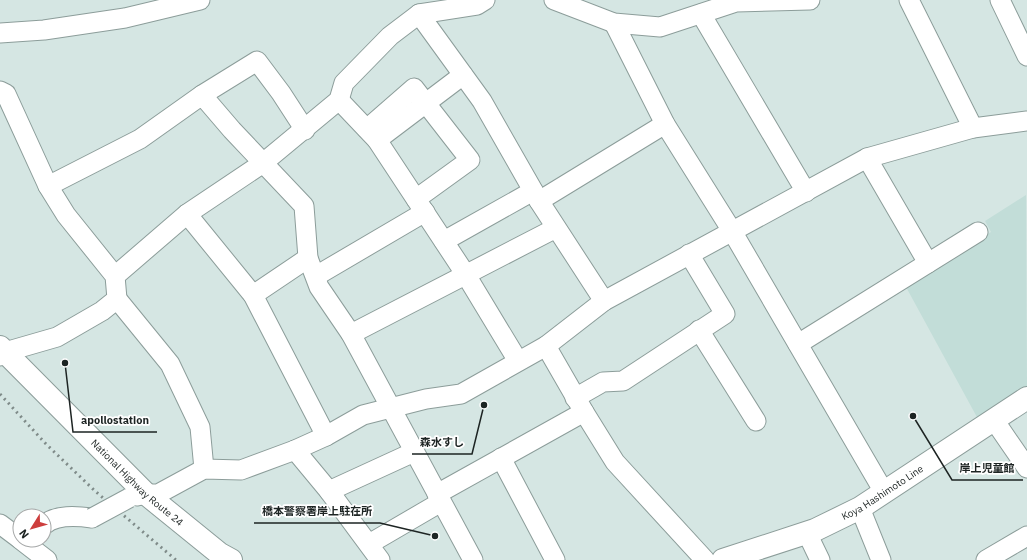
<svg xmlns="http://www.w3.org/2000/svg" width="1027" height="560" viewBox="0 0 1027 560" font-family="'IBM Plex Sans','Noto Sans JP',sans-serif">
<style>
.built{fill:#c2ddd8}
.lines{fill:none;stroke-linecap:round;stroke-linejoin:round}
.minor-casing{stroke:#8c9d9a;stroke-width:21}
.major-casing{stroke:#8c9d9a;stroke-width:24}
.highway-casing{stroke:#8c9d9a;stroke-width:24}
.minor{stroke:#fff;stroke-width:19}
.major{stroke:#fff;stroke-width:22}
.highway{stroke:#fff;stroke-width:22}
.rail{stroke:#7f8b89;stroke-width:3;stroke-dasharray:2 4;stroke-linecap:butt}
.minor-bridge-casing{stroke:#8c9d9a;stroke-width:21;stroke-linecap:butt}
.minor-bridge{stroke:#fff;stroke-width:19}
.labels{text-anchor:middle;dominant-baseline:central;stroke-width:3.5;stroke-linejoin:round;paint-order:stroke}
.street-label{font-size:10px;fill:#1d2423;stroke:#fff}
.leader{fill:none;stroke:#1d2423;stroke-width:1.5}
.callout-dot{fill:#1d2423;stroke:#fff;stroke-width:1.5}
.callout-label{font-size:11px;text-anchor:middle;font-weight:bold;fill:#1d2423;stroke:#fff;stroke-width:3.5;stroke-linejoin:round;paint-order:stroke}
</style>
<rect width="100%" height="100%" fill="#d5e6e3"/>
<!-- built -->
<path class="built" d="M1026,195L1027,386L978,419L906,287L991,232L985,221Z"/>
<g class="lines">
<defs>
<g id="minor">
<path d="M554,0L614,23L660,27L736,2L810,0"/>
<path d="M909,0L973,128"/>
<path d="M1000,0L1027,56"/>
<path d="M419,14L482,101L539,201L604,301"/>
<path d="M701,14L806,192"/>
<path d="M614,23L665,124L732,231L884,492"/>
<path d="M0,33L44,30L125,18L200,0"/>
<path d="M0,91L6,94L48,186L66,215L115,276L117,299L102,311L57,337L5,352L0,356"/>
<path d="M202,95L257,61L281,93L305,130"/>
<path d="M339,100L377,140L466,275L518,361"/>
<path d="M367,129L414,88L470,160L416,199"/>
<path d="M377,140L463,75"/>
<path d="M867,158L928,263"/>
<path d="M48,186L140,139L202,95L232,130L304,206L308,258L319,287L351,334L473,560"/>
<path d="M539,201L665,124"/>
<path d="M187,214L253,295L326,436"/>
<path d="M444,241L533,191"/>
<path d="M115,276L187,214L263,163L339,100L344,83L390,36L419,14L477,5L485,0"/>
<path d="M316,276L425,212"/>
<path d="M253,295L308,258"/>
<path d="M117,299L170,364L200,427L204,469"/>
<path d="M699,330L756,421"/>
<path d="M351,334L556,228"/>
<path d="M798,344L978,232"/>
<path d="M546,346L584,412L615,462L705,560"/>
<path d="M575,398L603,382L623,381L725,314L689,254"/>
<path d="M994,420L1027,468"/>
<path d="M501,458L555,560"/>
<path d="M329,491L414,452"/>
<path d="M437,494L584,412"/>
<path d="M137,496L146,494H158L204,469L241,470L295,450"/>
<path d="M860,508L881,560"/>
<path d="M0,524L20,539"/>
<path d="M44,525C56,514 77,516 92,518"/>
<path d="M807,533L820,560"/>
<path d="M21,540L47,560"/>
<path d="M369,544L441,502"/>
<path d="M380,560L329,491L295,450L326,436L363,415L426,399L461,394L546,346L604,301L867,158L973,128L1027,121"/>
<path d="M986,560L1027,536"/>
</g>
<g id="major">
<path id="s1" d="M723,560L815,530L860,508L1027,398"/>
</g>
<g id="highway">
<path id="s2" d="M0,347L146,494L220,554L231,560"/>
</g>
</defs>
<!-- minor casing -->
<use href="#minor" class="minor-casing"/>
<!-- major casing -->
<use href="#major" class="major-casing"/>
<!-- highway casing -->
<use href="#highway" class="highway-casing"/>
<!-- minor -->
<use href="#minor" class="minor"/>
<!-- major -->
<use href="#major" class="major"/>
<!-- highway -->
<use href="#highway" class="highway"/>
<!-- rail -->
<path class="rail" d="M0,394L46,444L95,491L176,560"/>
<defs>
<path id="minor-bridge" d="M92,518L129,498"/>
</defs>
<!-- minor-bridge casing -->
<use href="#minor-bridge" class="minor-bridge-casing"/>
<!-- minor-bridge -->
<use href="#minor-bridge" class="minor-bridge"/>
</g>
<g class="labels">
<!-- street labels -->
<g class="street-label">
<text stroke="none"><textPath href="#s2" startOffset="193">National Highway Route 24</textPath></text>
<text stroke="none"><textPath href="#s1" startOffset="174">Koya Hashimoto Line</textPath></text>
</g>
</g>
<!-- callouts -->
<path class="leader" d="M65 363L73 432H157M484 405L472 454H412M913 416L952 480H1023M435 536L380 523H254"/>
<g class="callout-dot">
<circle cx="65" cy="363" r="4"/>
<circle cx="484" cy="405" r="4"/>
<circle cx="913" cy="416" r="4"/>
<circle cx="435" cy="536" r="4"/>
</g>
<g class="callout-label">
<text x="115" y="424">apollostation</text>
<text x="442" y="446">森水すし</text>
<text x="987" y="472">岸上児童館</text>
<text x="317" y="515">橋本警察署岸上駐在所</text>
</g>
<!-- north arrow -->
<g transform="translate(32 528) rotate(233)"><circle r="19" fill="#ffffff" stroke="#a5a7a7"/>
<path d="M0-3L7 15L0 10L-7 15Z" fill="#cd3e3d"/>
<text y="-6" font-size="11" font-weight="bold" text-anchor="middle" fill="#1d2423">N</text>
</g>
</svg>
